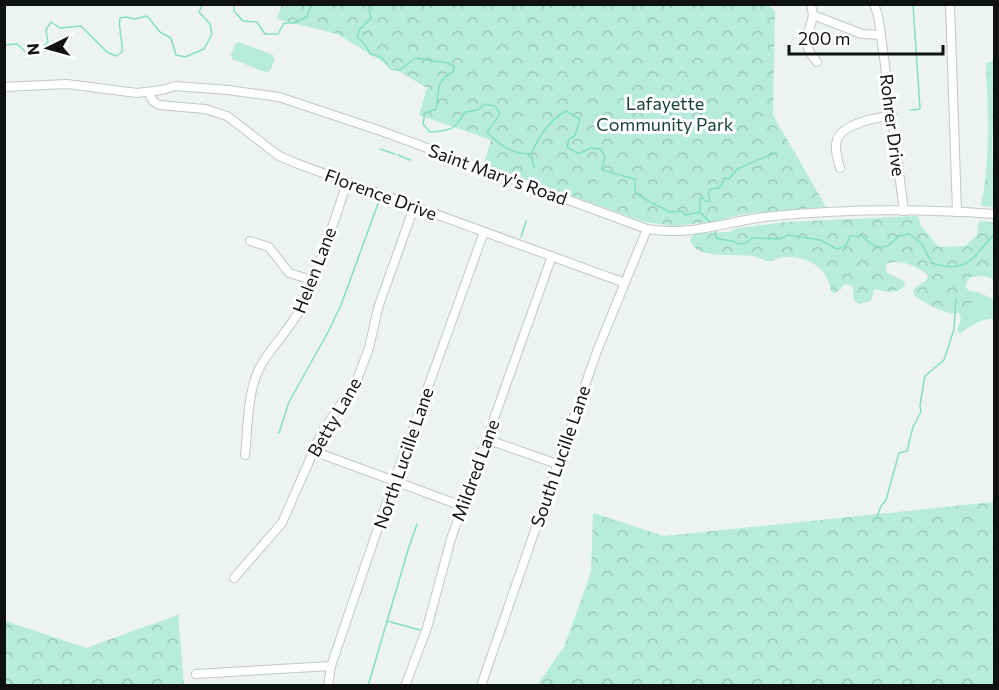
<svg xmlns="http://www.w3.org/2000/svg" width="999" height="690" viewBox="0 0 999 690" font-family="Commissioner,sans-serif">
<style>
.grass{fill:#b6ecd8}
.forest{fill:url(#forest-crowns)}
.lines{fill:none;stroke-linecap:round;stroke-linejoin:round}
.stream{stroke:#83dfc0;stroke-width:1.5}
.minor-casing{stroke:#c1c8c5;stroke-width:10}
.minor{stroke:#fff;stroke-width:8}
.labels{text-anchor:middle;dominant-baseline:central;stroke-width:6;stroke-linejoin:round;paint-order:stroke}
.park-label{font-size:18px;fill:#184135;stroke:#fff}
.street-label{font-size:18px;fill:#101211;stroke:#fff}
</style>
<defs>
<pattern id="forest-crowns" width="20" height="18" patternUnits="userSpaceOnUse" patternTransform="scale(1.5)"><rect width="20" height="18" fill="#b6ecd8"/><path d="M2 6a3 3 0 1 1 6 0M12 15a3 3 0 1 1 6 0" fill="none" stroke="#9bc9b8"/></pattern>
</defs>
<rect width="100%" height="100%" fill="#edf3f1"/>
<!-- grass -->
<g class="grass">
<path d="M239,42L273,55L275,59L270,71L265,72L232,59L231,55L235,44Z"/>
<path d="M967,291L977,292L994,299V319C981,318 970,326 960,334L957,330L961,319L959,313C967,311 973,303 972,295Z"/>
</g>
<!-- forest -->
<g class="forest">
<path d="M282,4L767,5L775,11L773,115L826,207L744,214L715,221L676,226L645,222L483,165L491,140L419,115L427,88L337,34L277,19Z"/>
<path d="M994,61V104L992,143L994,207L981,206C991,158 988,111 986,63Z"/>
<path d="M918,216L921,226L939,247L965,246L977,235L979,221L994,222V279L983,276L971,277L967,281L966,287C967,290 970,291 972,294C974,297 973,301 971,304C961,325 928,305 915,296L913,291L917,286L926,281L928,275C918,266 898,258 886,264V272L905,282L904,287C893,295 886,291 874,289L871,301L859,304L854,301L853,288L851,285L845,284L840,290L834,293L831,291C829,266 802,253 778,258C776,259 772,261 770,261C764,262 762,258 757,257C739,252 694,262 690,239L695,233L728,232L739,228L786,222Z"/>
<path d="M994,502V685H537L564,647L591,572L593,513L664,536Z"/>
<path d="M178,615L184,685H5V621L86,648Z"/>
</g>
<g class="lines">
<!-- stream -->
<g class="stream">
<path d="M234,4V11L243,21L257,22L265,34H278L284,23H294L307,17L311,4"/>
<path d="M344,4H345"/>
<path d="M368,4L371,18L360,29L357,37L365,44L370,54L381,57L391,69L400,70L415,58L448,63L454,66L453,72C434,82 440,91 436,109L425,113L423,124L430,132C449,131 456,130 465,112L478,110L484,104L495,106L500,114L487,132C499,145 512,154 531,154C539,137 549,120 566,111L580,119L575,136L569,139L567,147L579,154L590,148L600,149L605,156L602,170L635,179V192C646,202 657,204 669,212L682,211L686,215L700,212L711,223"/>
<path d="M4,45L17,44L28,54H36L48,42L46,30L51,22L60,28L81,26L107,52L116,56L122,52C123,39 118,31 120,18L126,17L135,19L147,16L160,32L171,38L176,55L185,57L204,49L212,34L210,24L199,12L202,6L206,4"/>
<path d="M911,110L920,109L913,4"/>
<path d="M380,149L395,154"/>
<path d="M531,154L534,168"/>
<path d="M398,155L410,160"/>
<path d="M700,212V199L702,198L707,202L710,201L708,192L711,189L719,188L725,178L729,179L737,169L777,152"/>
<path d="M715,229L716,238C724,241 732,239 739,244L746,243L752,238L780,239L788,235L820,240L837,249L846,246L850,236H862C876,250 886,252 898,236L909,234L922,244L932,263C968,275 973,257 994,234"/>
<path d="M521,237L526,221"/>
<path d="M279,433L289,402L328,332L341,305L379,201"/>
<path d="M876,519L881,506L886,500L899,453L907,451L913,427L921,412L920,405L925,376L944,360L954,329L956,298"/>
<path d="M387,621L420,630"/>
<path d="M368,686L408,550L417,524"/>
</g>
<defs>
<g id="minor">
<path d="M811,4L813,15L862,34L881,35"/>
<path d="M874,4L878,15L881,35L904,211"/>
<path d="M950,4L957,212"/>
<path d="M813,15C809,38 799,41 817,62"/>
<path d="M4,87L67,84L137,93L162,90L175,86L228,90L279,97L381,131L647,229C693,237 729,220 774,216C845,209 923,209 994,214"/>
<path d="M149,93L153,101L159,105L205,109L227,116L279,156L298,164L625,283"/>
<path d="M840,168C838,160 834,149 837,140C842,124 877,117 892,116"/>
<path d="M250,241L269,247L289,273L312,280"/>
<path d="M486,439L557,464"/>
<path d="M313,451L462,506"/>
<path d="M245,455C248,428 247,394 259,369C271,346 291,329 303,304C321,265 333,223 347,183"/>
<path d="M234,578L282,523L321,434L357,380L369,348L378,308L414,207"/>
<path d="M196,674L331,666"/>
<path d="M328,686L331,666L394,481L484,232"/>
<path d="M405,686L427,628L451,539L552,256"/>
<path d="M481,686L597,351L647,229"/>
</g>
</defs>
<!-- minor casing -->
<use href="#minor" class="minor-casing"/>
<!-- minor -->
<use href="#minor" class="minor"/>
</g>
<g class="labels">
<!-- park labels -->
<g class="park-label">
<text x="665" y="103">Lafayette<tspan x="665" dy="21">Community Park</tspan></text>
</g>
<!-- street labels -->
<g class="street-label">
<text transform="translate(893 125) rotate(83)">Rohrer Drive</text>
<text transform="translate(498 174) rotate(20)">Saint Mary's Road</text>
<text transform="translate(381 194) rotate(20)">Florence Drive</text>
<text transform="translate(314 270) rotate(-69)">Helen Lane</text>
<text transform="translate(334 417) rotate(-60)">Betty Lane</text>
<text transform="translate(560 456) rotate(-71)">South Lucille Lane</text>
<text transform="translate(403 458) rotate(-71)">North Lucille Lane</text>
<text transform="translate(475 470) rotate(-70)">Mildred Lane</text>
</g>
</g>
<!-- border -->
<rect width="999" height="690" fill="none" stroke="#101211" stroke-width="12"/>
<!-- north arrow -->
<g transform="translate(48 48) rotate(265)" stroke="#ffffff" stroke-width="4.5" paint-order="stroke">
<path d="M0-4.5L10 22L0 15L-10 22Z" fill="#101211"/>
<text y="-9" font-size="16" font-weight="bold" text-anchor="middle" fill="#101211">N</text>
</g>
<!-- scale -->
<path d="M789 45v9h154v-9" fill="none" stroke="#101211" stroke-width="3"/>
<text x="798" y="45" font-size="18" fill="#101211" stroke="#ffffff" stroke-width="4.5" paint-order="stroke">200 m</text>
</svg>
